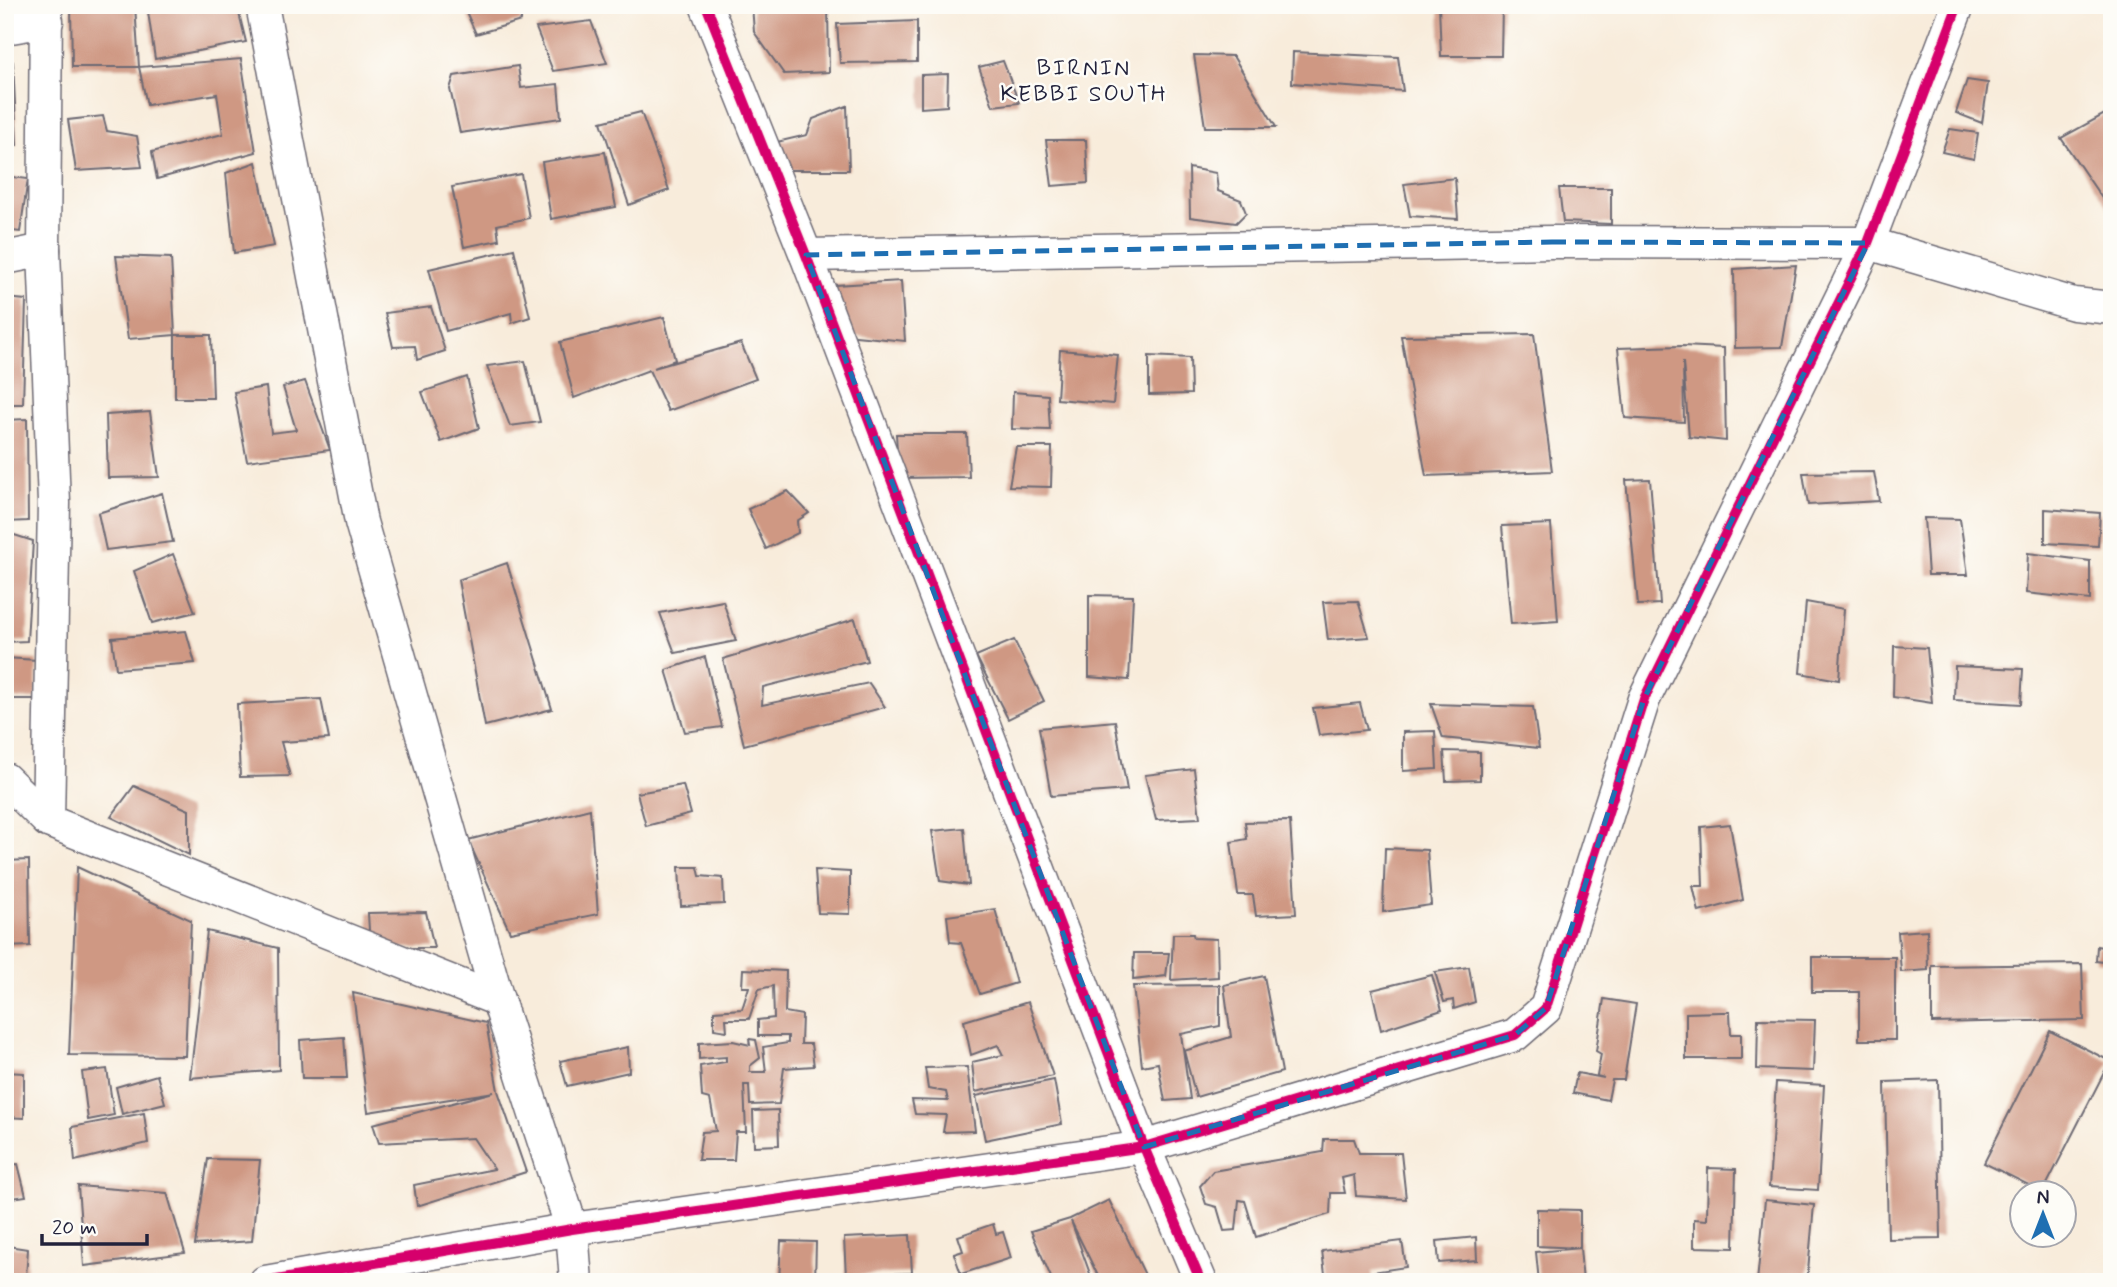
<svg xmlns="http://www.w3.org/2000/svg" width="2117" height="1287" viewBox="0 0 2117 1287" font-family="Mynerve,sans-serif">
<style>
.building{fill:#cf9883}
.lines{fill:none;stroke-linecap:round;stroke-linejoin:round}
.street-casing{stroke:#6d6973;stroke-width:35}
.street{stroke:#fff;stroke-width:32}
.cycleway-casing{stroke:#fdfcf7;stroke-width:15}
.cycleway{stroke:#d6006c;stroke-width:10}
.marked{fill:none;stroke:#1f6fb2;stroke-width:5;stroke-dasharray:14 9;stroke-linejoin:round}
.labels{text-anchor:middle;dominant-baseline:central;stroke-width:5;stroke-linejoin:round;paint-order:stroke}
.neighbourhood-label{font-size:23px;letter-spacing:2px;fill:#22223b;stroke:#fdfcf7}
</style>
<rect width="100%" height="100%" fill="#fdfcf7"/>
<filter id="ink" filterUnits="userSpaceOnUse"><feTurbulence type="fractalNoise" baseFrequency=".0143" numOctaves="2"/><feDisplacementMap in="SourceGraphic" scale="14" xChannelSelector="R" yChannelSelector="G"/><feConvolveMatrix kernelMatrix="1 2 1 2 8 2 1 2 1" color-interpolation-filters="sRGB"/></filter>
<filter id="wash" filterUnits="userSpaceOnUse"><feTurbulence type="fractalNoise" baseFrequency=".00686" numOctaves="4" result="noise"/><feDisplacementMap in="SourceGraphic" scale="28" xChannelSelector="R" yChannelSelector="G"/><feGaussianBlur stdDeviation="1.57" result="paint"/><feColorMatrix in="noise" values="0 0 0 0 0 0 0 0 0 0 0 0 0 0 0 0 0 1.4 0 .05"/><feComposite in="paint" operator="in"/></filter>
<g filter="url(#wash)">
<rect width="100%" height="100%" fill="#f8ecdb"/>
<g id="blocks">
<!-- building -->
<g class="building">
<path d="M71,5H135L139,67L241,59L256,152L157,179L152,152L223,134L217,94L147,105L139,67H72Z"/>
<path d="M147,5H237L246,42L155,59Z"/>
<path d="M463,5H521V21L476,34Z"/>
<path d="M752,5H828L829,72L784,74L754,32Z"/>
<path d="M1439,5H1502L1501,56H1441Z"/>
<path d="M591,21L607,63L553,71L536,28Z"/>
<path d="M917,21V62L840,63L837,24Z"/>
<path d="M1293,52L1398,57L1403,91L1292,83Z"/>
<path d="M1194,55L1233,56L1276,127H1205Z"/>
<path d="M1003,61L1019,103L993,106L979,67Z"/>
<path d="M13,62L17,145L5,146V63Z"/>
<path d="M518,66L521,88L558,84L561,118L460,133L450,89L454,76Z"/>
<path d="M948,74L947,106L921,108V75Z"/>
<path d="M1967,80L1988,83L1982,123L1956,113Z"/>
<path d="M847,106L849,170H787L777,142L807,135L813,119Z"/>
<path d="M2112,110V213L2061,138Z"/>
<path d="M641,112L669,190L629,205L601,122Z"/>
<path d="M103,116L107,131L137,136L142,167L76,171L68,120Z"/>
<path d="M1950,129L1978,133L1974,159L1942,152Z"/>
<path d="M1046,140H1086L1088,183L1052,186Z"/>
<path d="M605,152L616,207L551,219L542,162Z"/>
<path d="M256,162L274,246L234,253L226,173Z"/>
<path d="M1189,168L1216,173L1218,191L1241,200L1246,213L1236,223L1190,217Z"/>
<path d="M521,174L529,218L497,225L499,240L464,247L452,187Z"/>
<path d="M5,176L28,179L20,232L5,230Z"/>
<path d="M1455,178L1458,219L1410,216L1404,184Z"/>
<path d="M1559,188H1611V224L1563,222Z"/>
<path d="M514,249L530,317L512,323L511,313L446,331L429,269Z"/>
<path d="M116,256L171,258L175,335L128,339Z"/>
<path d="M1796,265L1782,347L1735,348L1734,269Z"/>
<path d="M901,281L905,341L836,334L835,285Z"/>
<path d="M5,298L26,300L23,404H5Z"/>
<path d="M431,307L445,351L417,360L415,346L393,347L385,313Z"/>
<path d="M664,317L675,360L654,368L741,343L756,379L668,411L649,370L574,398L560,342Z"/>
<path d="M1534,334L1552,471L1426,476L1401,336Z"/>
<path d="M175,335H211L213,398H175Z"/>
<path d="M1682,346L1724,348L1726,441L1689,437L1683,362L1684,422L1625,418L1618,348Z"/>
<path d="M1060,350L1118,355L1113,404L1057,399Z"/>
<path d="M1149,356L1190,358L1191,394L1149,395Z"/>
<path d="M525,361L540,422L510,426L487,366Z"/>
<path d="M467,377L479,428L441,442L422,392Z"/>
<path d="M305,381L330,450L247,461L234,392L266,387L271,433L296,430L283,387Z"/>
<path d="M1013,392L1048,395L1050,430L1012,429Z"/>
<path d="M150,412L159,477L108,478L106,415Z"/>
<path d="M27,419L28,521L5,522V420Z"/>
<path d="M896,434H967L969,477L899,478Z"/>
<path d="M1016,447H1052L1051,487L1009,486Z"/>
<path d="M1874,472L1879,501L1808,505L1803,473Z"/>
<path d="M1650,479L1660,604L1638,605L1626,480Z"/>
<path d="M788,491L809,513L797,521L798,533L766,549L748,509Z"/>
<path d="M162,493L173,542L106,550L98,513Z"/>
<path d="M2045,509L2100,513L2098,546L2045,543Z"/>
<path d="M1924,518L1960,519L1968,575H1928Z"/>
<path d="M1551,524L1558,621L1511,624L1502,526Z"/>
<path d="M5,532L33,541L27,641L5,642Z"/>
<path d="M2028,553L2090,561V600L2026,593Z"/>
<path d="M173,554L195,612L152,623L134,571Z"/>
<path d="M507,563L552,709L485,726L458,580Z"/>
<path d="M1089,595L1133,596L1129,680L1089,677Z"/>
<path d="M723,601L736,641L675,653L660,613Z"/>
<path d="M1358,601L1369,637L1328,640L1323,602Z"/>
<path d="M1806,602L1844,609L1839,680L1800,673Z"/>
<path d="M855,619L867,661L763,687L762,705L869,683L885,707L744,745L723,659Z"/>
<path d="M186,631L195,663L116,669L112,638Z"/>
<path d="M1014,640L1044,701L1008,719L976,656Z"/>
<path d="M1894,646L1927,648L1932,703L1893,697Z"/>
<path d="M705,657L722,727L685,732L666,670Z"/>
<path d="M5,658L37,660L36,699H5Z"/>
<path d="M1955,666L2023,669L2021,704L1954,700Z"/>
<path d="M321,699L329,739L281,742L290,776L240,777L237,704Z"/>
<path d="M1360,703L1367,730L1319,735L1313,708Z"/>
<path d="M1431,704L1533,707L1539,748L1443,738Z"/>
<path d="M1115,721L1127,790L1051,796L1039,728Z"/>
<path d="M1435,731L1437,769L1403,771V732Z"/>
<path d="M1444,751L1480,752V780L1446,781Z"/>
<path d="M1194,769L1200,818L1156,820L1145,775Z"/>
<path d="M683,785L691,814L646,826L637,793Z"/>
<path d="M134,786L189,810V855L111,817Z"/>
<path d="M590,809L598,914L510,932L468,840Z"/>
<path d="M1290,821L1296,914L1256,916L1253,895H1238L1231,842L1247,839L1245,822Z"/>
<path d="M1730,824L1743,900L1699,912L1693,886H1703L1701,827Z"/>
<path d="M964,828L969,885L940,881L932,831Z"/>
<path d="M1385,848L1427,850L1431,905L1383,912Z"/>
<path d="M29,860L30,946L5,947V861Z"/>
<path d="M77,867L191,920L185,1056L69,1055Z"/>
<path d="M679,867H698L700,876L723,878L724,904L681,906Z"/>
<path d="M815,870L850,872V914L818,913Z"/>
<path d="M995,909L1016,983L980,994L961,943L950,942L947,916Z"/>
<path d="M426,912L434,948H370L368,913Z"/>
<path d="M1927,930L1928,970L1901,972L1898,932Z"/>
<path d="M207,931L278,948L279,1070L190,1078Z"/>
<path d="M1173,934H1193L1194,938L1217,939L1218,977L1171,980Z"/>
<path d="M2097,946L2112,949V963L2096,961Z"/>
<path d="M1134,953H1169L1166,976L1133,980Z"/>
<path d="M1812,957H1895V1040H1859V992H1812Z"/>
<path d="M2082,964L2084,1020L1932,1023V966Z"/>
<path d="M1469,967L1475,1002L1454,1009L1453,1000L1444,1002L1435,972Z"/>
<path d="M743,969L786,971L785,1012L802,1015L801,1044H811L814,1066L784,1068L779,1104L750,1105L749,1085H744L746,1132H736L734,1160H698L702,1132L716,1131L710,1099L702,1097L700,1066L726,1062V1057L699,1059V1043L733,1041L750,1045L749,1039L756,1040L760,1058L750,1066V1072H766L763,1047L788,1043V1036H758V1020L774,1018L773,986L759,989L749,1019H726L727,1031L714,1029V1011L742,1009L749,987H742Z"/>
<path d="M1432,975L1442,1010L1381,1030L1372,990Z"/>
<path d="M1264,976L1282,1072L1196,1097L1184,1051L1231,1037L1224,985Z"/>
<path d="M1220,985V1026L1181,1034L1190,1099L1165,1101L1158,1063L1142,1066L1133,986Z"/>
<path d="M353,993L486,1023L498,1091L526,1172L417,1206L414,1185L494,1169L473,1138L379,1143L373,1124L494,1092L368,1112Z"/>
<path d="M1604,999L1636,1004L1624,1080H1612L1608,1100L1573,1093L1577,1073L1604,1078L1597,1076L1601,1054L1596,1051Z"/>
<path d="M1028,1002L1053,1076L975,1092L972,1062L1003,1055L998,1045L971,1055L964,1021Z"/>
<path d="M1722,1012H1730L1731,1034H1741V1059H1686V1013Z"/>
<path d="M1758,1019L1815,1020L1813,1071L1757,1069Z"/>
<path d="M2050,1031L2110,1061L2043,1192L1984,1163Z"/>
<path d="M344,1037L347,1078H302L300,1040Z"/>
<path d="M628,1047L629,1072L567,1086L560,1061Z"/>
<path d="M967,1067L975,1131L943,1132L946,1115L915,1114L912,1100L948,1101L946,1092L928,1089L925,1068Z"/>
<path d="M107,1069L114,1115L88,1120L82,1072Z"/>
<path d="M5,1072L24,1073V1118L5,1117Z"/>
<path d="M157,1075L165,1103L122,1114L116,1087Z"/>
<path d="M1054,1080L1062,1124L985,1140L976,1096Z"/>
<path d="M1938,1080L1941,1238L1888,1239L1885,1082Z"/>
<path d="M1776,1082L1824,1085L1818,1190L1769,1187Z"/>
<path d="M778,1110L779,1145L754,1146L753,1111Z"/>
<path d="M144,1113L148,1143L75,1161L72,1127Z"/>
<path d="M1324,1139H1354L1359,1153H1401L1406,1199L1356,1196L1354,1175L1342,1178L1345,1193H1331L1330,1214L1256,1237L1245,1201L1239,1200L1236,1230L1224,1231L1217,1207L1206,1204L1200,1186L1213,1171L1323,1152Z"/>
<path d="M208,1159L260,1160L252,1241L195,1245Z"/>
<path d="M18,1164L26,1196L5,1199V1165Z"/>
<path d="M1708,1168L1736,1169L1734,1248L1694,1247V1219L1707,1220Z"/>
<path d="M78,1186L167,1193L185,1253L84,1266Z"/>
<path d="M1109,1200L1147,1279L1142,1282H1101L1071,1221L1093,1282H1053L1031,1231L1070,1219Z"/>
<path d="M1765,1200L1814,1205L1807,1282H1757Z"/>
<path d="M1537,1209L1580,1210V1248L1537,1246Z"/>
<path d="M993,1224L996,1234L1003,1232L1011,1258L961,1274L954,1254L963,1251L958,1236Z"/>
<path d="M910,1235L912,1273L846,1276L844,1238Z"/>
<path d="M5,1236L8,1246L28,1249L26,1277H5Z"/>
<path d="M1476,1237L1477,1260L1439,1263L1437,1241Z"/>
<path d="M781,1241L816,1242L815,1282H779Z"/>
<path d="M1402,1241L1406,1267L1372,1272L1374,1282H1326L1322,1251Z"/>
<path d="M1580,1248L1583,1282H1539L1536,1252Z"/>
</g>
</g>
</g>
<g filter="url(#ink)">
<use href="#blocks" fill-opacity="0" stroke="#6d6973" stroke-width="2"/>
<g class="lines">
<defs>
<g id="street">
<path d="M46,5L44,250L54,503L48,821"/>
<path d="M262,5L361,522L498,1000L572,1229L576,1282"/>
<path d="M706,5L806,255L1144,1147L1201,1282"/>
<path d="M5,28L47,21"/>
<path d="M806,255L1552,242L1868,243L2074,304L2112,308"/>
<path d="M5,258L44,250"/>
<path d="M5,779L48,821L498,1000"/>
<path d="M265,1282L572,1229L1144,1147L1515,1035L1546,1008L1644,699L1868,243L1958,5"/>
</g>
</defs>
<!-- street casing -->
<use href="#street" class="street-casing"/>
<!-- street -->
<use href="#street" class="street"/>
<defs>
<g id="cycleway">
<path d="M706,5L806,255L1144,1147L1201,1282"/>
<path d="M265,1282L572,1229L1144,1147L1515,1035L1546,1008L1644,699L1868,243L1958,5"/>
</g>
</defs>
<!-- cycleway casing -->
<use href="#cycleway" class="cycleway-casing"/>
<!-- cycleway -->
<use href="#cycleway" class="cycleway"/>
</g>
</g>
<!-- marked area -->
<path class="marked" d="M1552,242L1868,243L1644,699L1546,1008L1515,1035L1144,1147L806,255Z"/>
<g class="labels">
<!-- neighbourhood labels -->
<g class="neighbourhood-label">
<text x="1084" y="69">BIRNIN<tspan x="1084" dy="26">KEBBI SOUTH</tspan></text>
</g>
</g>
<!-- margin -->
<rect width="2117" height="1287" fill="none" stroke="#fdfcf7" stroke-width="28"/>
<!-- north arrow -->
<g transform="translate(2043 1214)"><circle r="33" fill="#fdfcf7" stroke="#a5a5ac" stroke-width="2"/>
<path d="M0-5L12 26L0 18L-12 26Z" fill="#1f6fb2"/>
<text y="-10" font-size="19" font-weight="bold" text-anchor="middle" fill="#22223b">N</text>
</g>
<!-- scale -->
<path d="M42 1234v10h105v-10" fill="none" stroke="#22223b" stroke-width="3.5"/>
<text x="52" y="1234" font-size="21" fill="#22223b" stroke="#fdfcf7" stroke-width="5" paint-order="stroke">20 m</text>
</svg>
